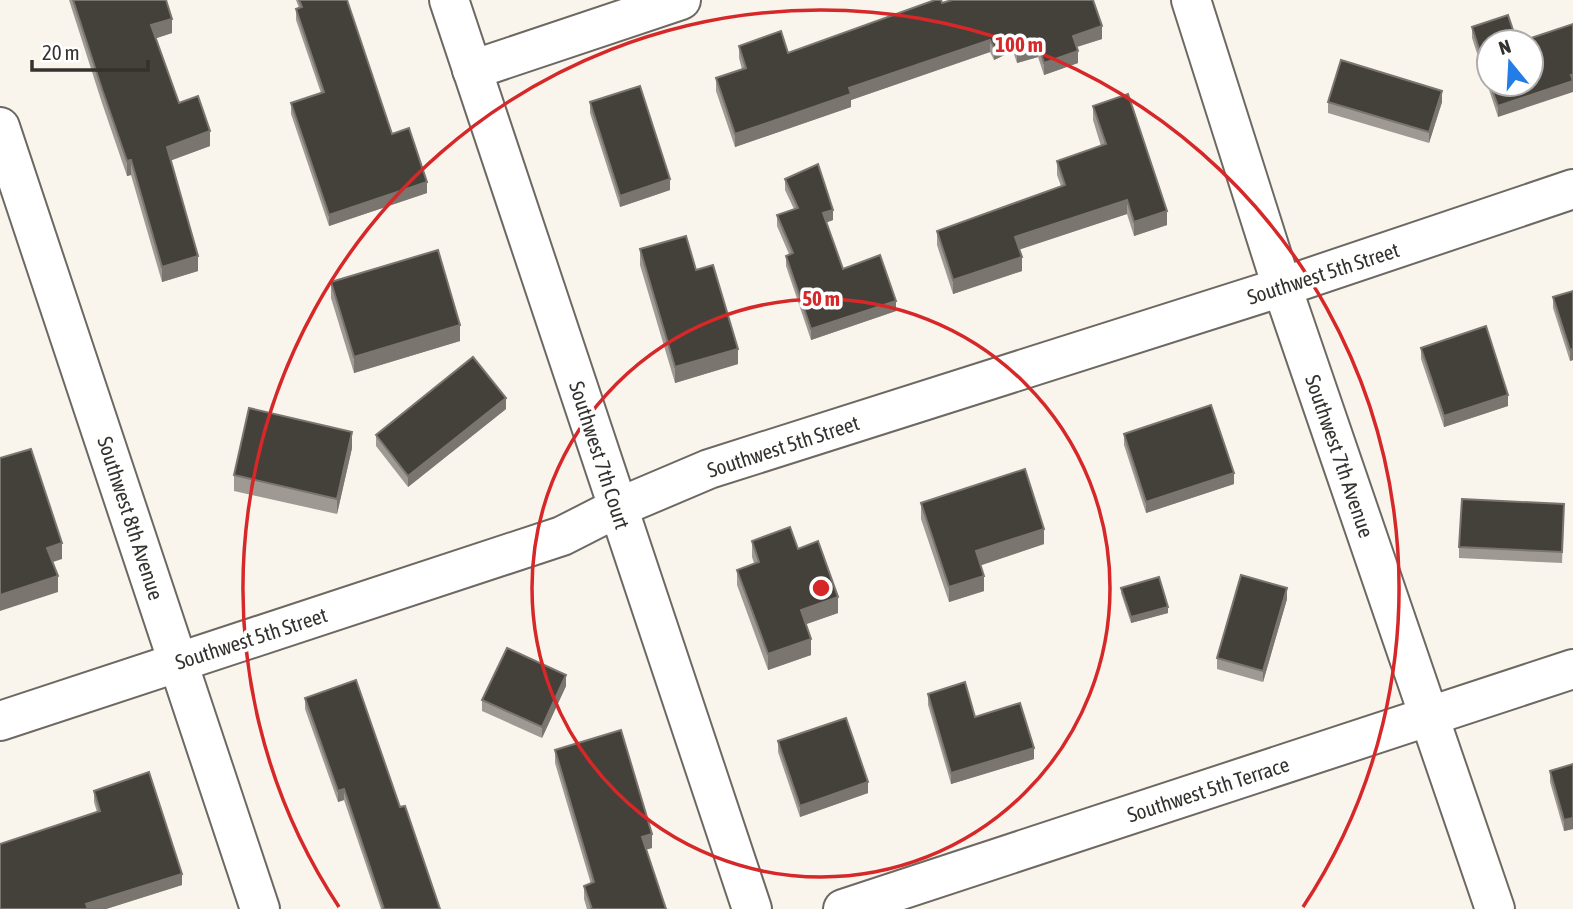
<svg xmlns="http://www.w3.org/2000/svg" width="1573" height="909" viewBox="0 0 1573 909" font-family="'Asap Condensed',sans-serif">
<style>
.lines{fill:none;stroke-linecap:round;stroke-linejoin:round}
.minor-casing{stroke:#6d6962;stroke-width:42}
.minor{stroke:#fff;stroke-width:38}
.wall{fill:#9e9a93}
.shaded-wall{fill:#7a766f}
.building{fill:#44403a;stroke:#7a766f;stroke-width:2}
.ring{fill:none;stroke:#d62828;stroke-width:3.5}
.labels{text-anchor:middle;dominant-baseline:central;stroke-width:7;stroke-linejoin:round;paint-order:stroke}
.street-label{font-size:21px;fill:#34322f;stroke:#fff}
.centre{fill:#d62828;stroke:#fff;stroke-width:3.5}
.ring-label{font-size:21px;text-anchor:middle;font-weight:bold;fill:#d62828;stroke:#fff;stroke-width:7;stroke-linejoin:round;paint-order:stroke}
</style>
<rect width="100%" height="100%" fill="#f9f4ec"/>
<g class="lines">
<defs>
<g id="minor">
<path d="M449,0L752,909"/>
<path d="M1191,0L1282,287L1495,909"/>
<path d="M472,70L681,0"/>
<path d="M0,127L260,909"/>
<path d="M0,721L562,536L617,508L709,469L1282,287L1573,189"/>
<path d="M843,909L1573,669"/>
</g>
</defs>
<!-- minor casing -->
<use href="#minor" class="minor-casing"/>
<!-- minor -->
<use href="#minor" class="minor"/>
</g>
<!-- wall -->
<g class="wall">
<path d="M69,0H166L172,33L156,38L179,103L210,146L171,160L198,271L162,282L131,175L127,176L102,103Z"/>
<path d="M296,0H347L392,134L427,193L329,226L291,114V103L321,93L296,20V9L299,8Z"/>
<path d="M942,3L1102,39L1077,47L1078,63L1044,75L1038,57L1017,63L1013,51L994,60L990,52L851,100V107L735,147L716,91V78L742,69L739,58V46L788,53Z"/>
<path d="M1472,27L1489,42V84H1531L1498,117L1472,38Z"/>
<path d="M590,102L670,190L620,207L590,113Z"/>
<path d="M1328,102H1442L1429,143L1328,113Z"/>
<path d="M1093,106L1167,225L1134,236L1127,214L1019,249L1022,271L953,294L937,245V231L1061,186L1057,175V161L1101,146L1093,120Z"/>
<path d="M785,179L833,220L826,222L843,269L896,311L811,340L786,266V256L789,254L777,226V215L794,209L785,190Z"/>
<path d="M640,249L696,270L738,364L675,383L640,265Z"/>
<path d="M331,282L460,341L354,373L331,298Z"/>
<path d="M1573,291V360L1570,361L1553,308V297Z"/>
<path d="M1421,348L1508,406L1444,427L1421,359Z"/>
<path d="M506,409L408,487L376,446V435Z"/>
<path d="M1124,434L1234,484L1146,513L1124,445Z"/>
<path d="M352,448L337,514L234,491V475Z"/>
<path d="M921,503L1044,544L981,565L984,591L949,602L921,519Z"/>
<path d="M1564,515L1562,563L1459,558V547Z"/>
<path d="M752,541L798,549L838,613L806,624L811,655L768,670L737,585V570L754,563L752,557Z"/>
<path d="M1121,588L1168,613L1131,623L1121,593Z"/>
<path d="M1287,599L1263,682L1217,669V658Z"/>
<path d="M566,686L542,738L482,711V700Z"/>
<path d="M928,694L975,717L1034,759L951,784L928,705Z"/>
<path d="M305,698L400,807L440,909H381L344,800L338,802L305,709Z"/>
<path d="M778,741L868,793L800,817L778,752Z"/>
<path d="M555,750L652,848L646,849L666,909H587L584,899V886L591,884L555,763Z"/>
<path d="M1573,764V829L1564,831L1550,782V771Z"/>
<path d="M94,791L182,885L106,909H0L97,812L94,802Z"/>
</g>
<!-- shaded-wall -->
<g class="shaded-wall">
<path d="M172,19V33L151,40V25Z"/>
<path d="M1102,26V39L1073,48V36Z"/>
<path d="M1013,39V51L994,60V47Z"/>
<path d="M990,40V52L851,100V107L735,147V134L849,88Z"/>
<path d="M1038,44V57L1017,63V51Z"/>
<path d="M1078,51V63L1044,75V63Z"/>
<path d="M1571,75H1573V92L1498,117V106Z"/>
<path d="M1442,91V102L1429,143V132Z"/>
<path d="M210,131V146L167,162V147Z"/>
<path d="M131,160V175L127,176V161Z"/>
<path d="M670,179V190L620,207V196Z"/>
<path d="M427,182V193L329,226V215Z"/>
<path d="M1127,200V214L1015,251V237Z"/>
<path d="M833,210V220L823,224V213Z"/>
<path d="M1167,211V225L1134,236V222Z"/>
<path d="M198,256V271L162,282V267Z"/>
<path d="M1022,257V271L953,294V280Z"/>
<path d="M896,301V311L811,340V329Z"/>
<path d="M460,325V341L354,373V357Z"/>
<path d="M738,349V364L675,383V367Z"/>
<path d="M1573,349V360L1570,361V350Z"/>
<path d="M1508,395V406L1444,427V416Z"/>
<path d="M506,398V409L408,487V476Z"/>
<path d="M352,432V448L337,514V499Z"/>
<path d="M1234,473V484L1146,513V502Z"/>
<path d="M1044,529V544L976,567V551Z"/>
<path d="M62,543V559L47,564V548Z"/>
<path d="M58,576V592L0,611V595Z"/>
<path d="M984,576V591L949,602V587Z"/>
<path d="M1287,588V599L1263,682V671Z"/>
<path d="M838,597V613L801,626V610Z"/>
<path d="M1168,607V613L1131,623V617Z"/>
<path d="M811,639V655L768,670V654Z"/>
<path d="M566,675V686L542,738V727Z"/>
<path d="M1034,748V759L951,784V773Z"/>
<path d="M868,782V793L800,817V806Z"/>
<path d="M344,789V800L338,802V791Z"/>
<path d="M1573,818V829L1564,831V820Z"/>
<path d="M652,834V848L642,851V837Z"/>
<path d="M182,874V885L106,909H86V904Z"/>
</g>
<!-- building -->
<g class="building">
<path d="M73,0H166L172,19L151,25L179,103L198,96L210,131L167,147L198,256L162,267L131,160L127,161L102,89Z"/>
<path d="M299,0H347L392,134L409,128L427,182L329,215L291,103L324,92L296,9L302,7Z"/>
<path d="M935,0H941L942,3L952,0H1093L1102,26L1073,36L1078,51L1044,63L1038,44L1017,51L1013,39L994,47L990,40L849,88L851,94L735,134L716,78L746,68L739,46L781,31L788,53Z"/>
<path d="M1508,15L1517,42H1489V80L1472,27Z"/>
<path d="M1573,24V75H1571L1573,81L1498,106L1490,84H1531V42H1519Z"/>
<path d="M1341,60L1442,91L1429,132L1328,102Z"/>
<path d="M640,86L670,179L620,196L590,102Z"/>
<path d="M1128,94L1167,211L1134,222L1127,200L1015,237L1022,257L953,280L937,231L1065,185L1057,161L1106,144L1093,106Z"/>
<path d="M818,164L833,210L823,213L843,269L880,255L896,301L811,329L786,256L793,253L777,215L798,208L785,179Z"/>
<path d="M686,236L696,270L713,265L738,349L675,367L640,249Z"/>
<path d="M438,250L460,325L354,357L331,282Z"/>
<path d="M1573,291V349L1570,350L1553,297Z"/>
<path d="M1486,326L1508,395L1444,416L1421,348Z"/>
<path d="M473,357L506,398L408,476L376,435Z"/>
<path d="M1211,405L1234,473L1146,502L1124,434Z"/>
<path d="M249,408L352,432L337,499L234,475Z"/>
<path d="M31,449L62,543L47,548L58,576L0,595V458Z"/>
<path d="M1025,469L1044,529L976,551L984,576L949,587L921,503Z"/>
<path d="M1462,499L1564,504L1562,552L1459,547Z"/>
<path d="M790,527L798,549L818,541L838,597L801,610L811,639L768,654L737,570L759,562L752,541Z"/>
<path d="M1241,575L1287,588L1263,671L1217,658Z"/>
<path d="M1159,577L1168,607L1131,617L1121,588Z"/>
<path d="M507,648L566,675L542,727L482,700Z"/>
<path d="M356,680L400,807L405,806L440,909H384L344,789L338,791L305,698Z"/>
<path d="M965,682L975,717L1020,703L1034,748L951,773L928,694Z"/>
<path d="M846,718L868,782L800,806L778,741Z"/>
<path d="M621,730L652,834L642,837L666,909H592L584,886L594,882L555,750Z"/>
<path d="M1573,764V818L1564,820L1550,771Z"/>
<path d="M149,772L182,874L86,904L88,909H0V844L100,811L94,791Z"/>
</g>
<!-- distance rings -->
<g class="ring">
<circle cx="821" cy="588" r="289"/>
<path d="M339 907A578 578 0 1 1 1303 907"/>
</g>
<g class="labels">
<!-- street labels -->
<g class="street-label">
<text transform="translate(1323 273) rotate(-18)">Southwest 5th Street</text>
<text transform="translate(783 446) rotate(-18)">Southwest 5th Street</text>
<text transform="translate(600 455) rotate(72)">Southwest 7th Court</text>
<text transform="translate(1340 456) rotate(71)">Southwest 7th Avenue</text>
<text transform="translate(131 518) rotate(72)">Southwest 8th Avenue</text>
<text transform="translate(251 638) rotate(-18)">Southwest 5th Street</text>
<text transform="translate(1208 789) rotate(-18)">Southwest 5th Terrace</text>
</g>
</g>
<circle cx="821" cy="588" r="10" class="centre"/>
<g class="ring-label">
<text x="1019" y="52">100 m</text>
<text x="821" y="306">50 m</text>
</g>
<!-- north arrow -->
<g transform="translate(1510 63) rotate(342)"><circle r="33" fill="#ffffff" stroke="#aeadac" stroke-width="2"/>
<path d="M0-5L12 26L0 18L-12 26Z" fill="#247ce6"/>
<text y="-10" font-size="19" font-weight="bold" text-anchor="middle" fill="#34322f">N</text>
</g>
<!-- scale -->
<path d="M32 60v10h116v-10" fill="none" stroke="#34322f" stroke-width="3.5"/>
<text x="42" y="60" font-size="21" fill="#34322f" stroke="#ffffff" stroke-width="5" paint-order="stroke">20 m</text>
</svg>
